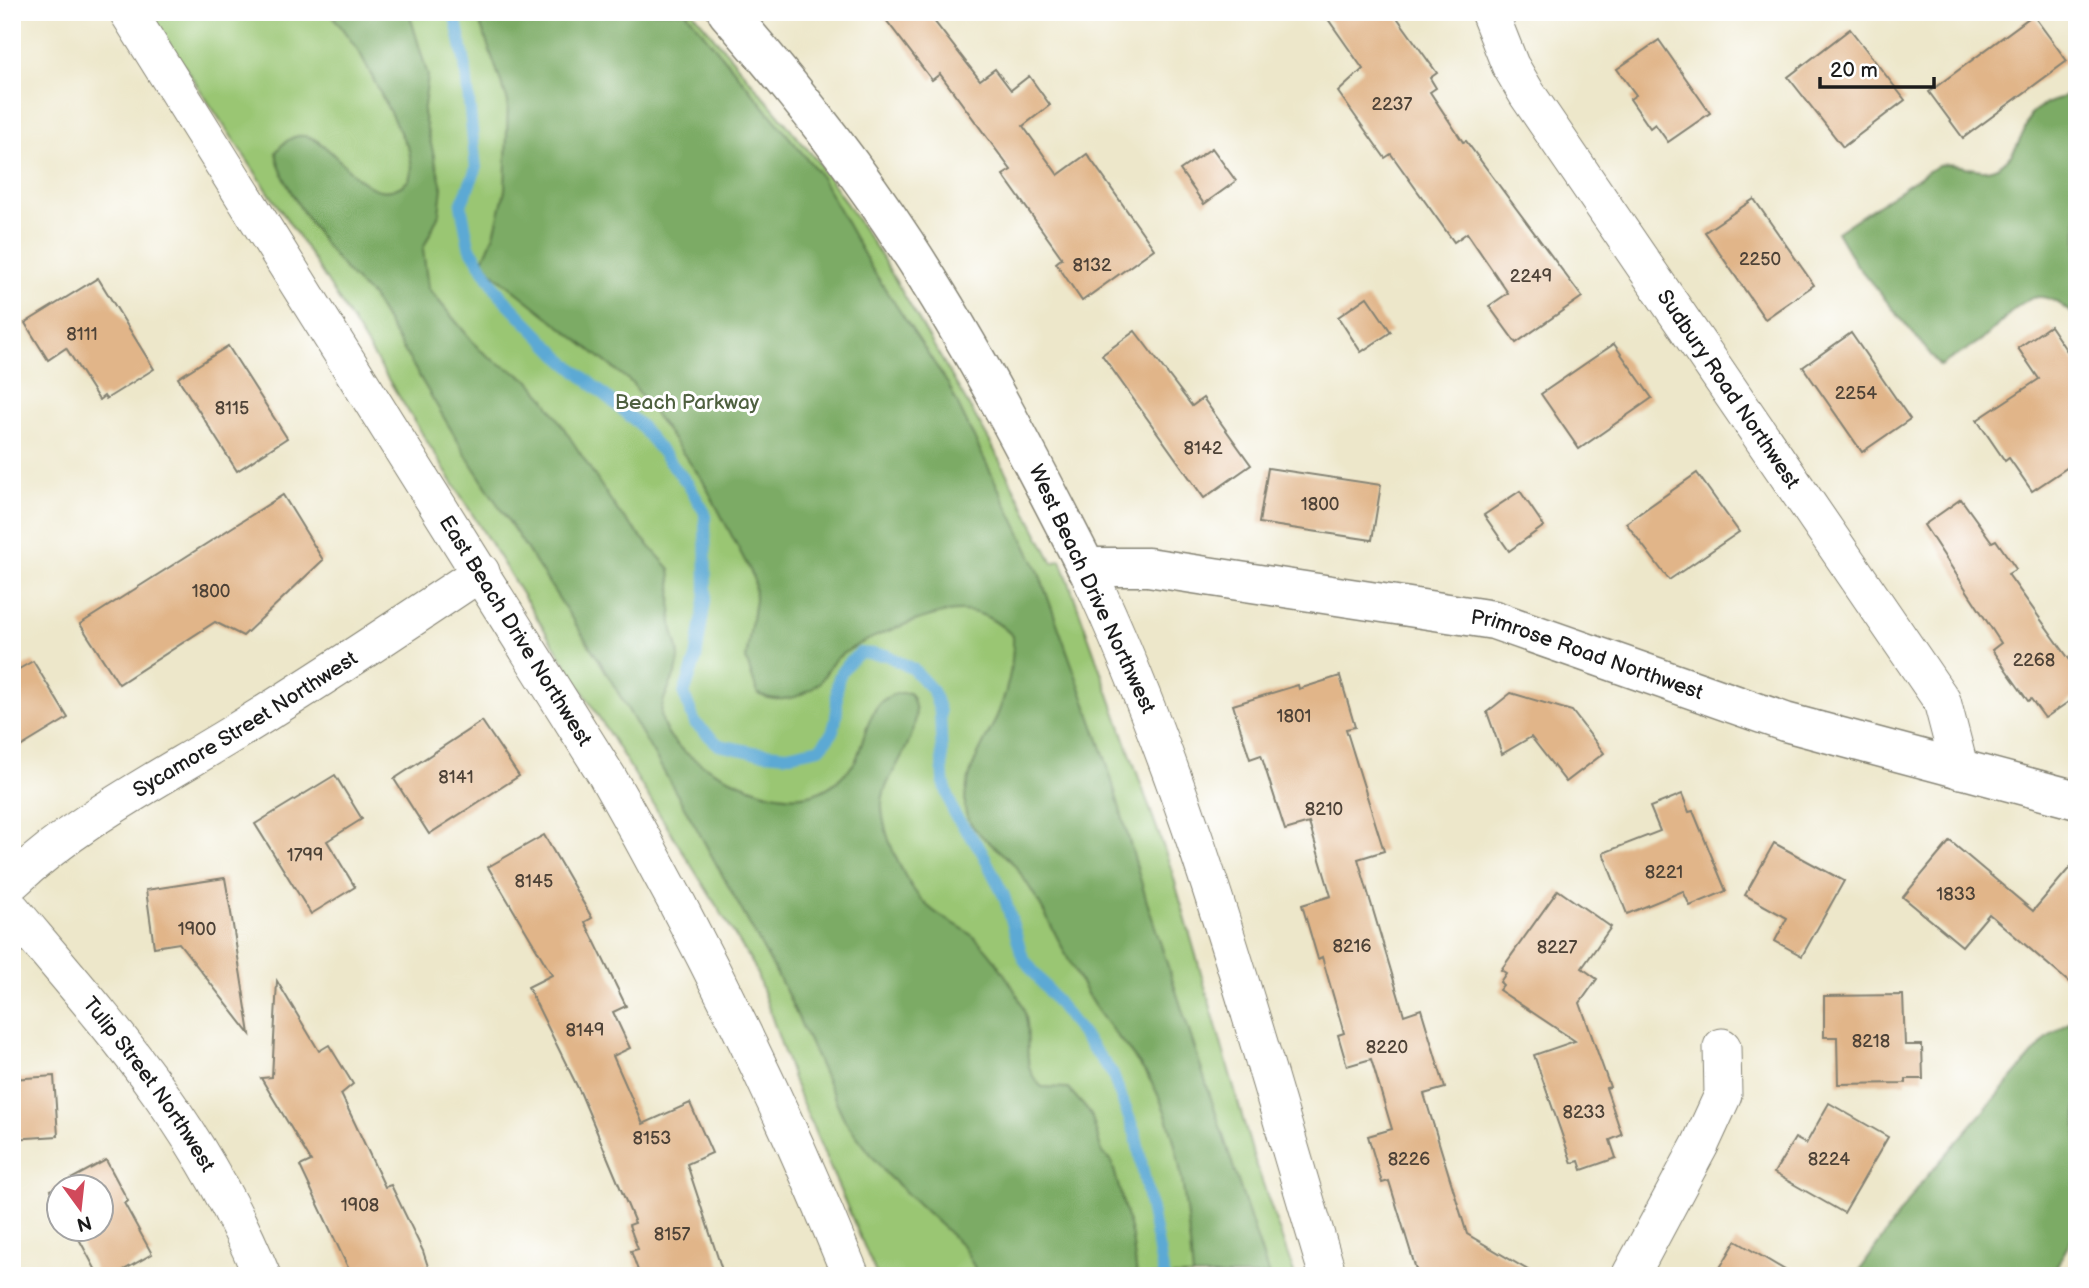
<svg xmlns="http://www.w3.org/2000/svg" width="2089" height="1288" viewBox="0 0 2089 1288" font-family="'Balsamiq Sans',sans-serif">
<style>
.green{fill:#9ac673;stroke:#5b7148;stroke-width:2}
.forest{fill:#7bab65;stroke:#4c6440;stroke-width:2}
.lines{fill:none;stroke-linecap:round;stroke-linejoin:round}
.stream{stroke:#5ba9d4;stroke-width:12}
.building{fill:#e1b589}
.minor-casing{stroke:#848273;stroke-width:39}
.tertiary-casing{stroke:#848273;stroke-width:41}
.minor{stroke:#fff;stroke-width:37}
.tertiary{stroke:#fff;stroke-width:38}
.labels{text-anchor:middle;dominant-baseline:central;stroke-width:6;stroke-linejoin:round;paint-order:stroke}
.number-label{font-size:18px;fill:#4d4237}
.street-label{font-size:21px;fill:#1c1c1c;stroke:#fff}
.park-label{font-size:21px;fill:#4e603f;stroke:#fff}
</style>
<rect width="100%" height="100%" fill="#fff"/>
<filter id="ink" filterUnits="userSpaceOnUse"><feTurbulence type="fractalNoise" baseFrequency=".0143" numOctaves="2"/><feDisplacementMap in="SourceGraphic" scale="14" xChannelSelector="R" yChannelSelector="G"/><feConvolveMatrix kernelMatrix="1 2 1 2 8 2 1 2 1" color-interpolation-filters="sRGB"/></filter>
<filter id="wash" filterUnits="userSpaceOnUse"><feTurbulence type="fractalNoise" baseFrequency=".00686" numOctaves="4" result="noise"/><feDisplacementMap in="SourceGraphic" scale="28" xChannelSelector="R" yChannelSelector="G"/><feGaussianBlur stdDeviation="1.57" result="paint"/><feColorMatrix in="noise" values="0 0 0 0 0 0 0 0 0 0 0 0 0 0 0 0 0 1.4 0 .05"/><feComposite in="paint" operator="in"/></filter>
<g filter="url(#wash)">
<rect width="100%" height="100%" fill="#ede7ca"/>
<!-- green -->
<path class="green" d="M148,12H693L819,163L880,254L989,440L1053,563L1061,560L1171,868L1254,1158L1295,1276H877L798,1093L754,966L312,257Z"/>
<!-- forest -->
<g class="forest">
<path d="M330,12H409L428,76L423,113L442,187L439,214L423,249L428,288L479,349L495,361L529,380L543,396L617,510L670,569C673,587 670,604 672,622C672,635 680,647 679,659C678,679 657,700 662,720C668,743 695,761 714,771C754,791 806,814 842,776C847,771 853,766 856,760C868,731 869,690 910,693C933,733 879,775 882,808C884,838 907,889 930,908C942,919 958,924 970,934C984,944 995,960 1005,975C1014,988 1025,1006 1027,1023C1030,1048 1021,1068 1042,1087L1068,1088L1091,1114L1102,1152L1111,1161L1115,1173L1132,1237L1137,1276H979L963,1246L887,1175L845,1121L785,989L697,829L602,665L472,465L371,295C341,273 281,189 276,152C323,90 356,229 409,180L412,168L409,150L360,53Z"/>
<path d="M476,12H686L818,172L872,269L948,384L1038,570L1105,757L1147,902L1269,1276H1193C1187,1216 1182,1138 1153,1085C1137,1056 1111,1032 1093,1004C1065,959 1047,909 1015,866C1001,848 966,832 965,807C964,775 981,749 994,723C1006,696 1014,664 1013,636C998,622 982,611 961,611C934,610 857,641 836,659C828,666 825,678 817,685C800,699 777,704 758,694L746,659L755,599L754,578L703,481L632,383L494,274L483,260L494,235L505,190L508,102Z"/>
<path d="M2077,84V319C2036,278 2023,301 1990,333C1976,346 1956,355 1940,366L1855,263L1837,232L1938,165C1955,162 1966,169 1982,170C2011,171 2022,136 2031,114C2044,100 2061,104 2077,84Z"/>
<path d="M2077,1017V1230L2051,1276H1856L1921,1183L2047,1038Z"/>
</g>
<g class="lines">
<!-- stream -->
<path class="stream" d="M454,12L465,63L476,169L461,205L469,246L500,295L563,360L639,424L688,484L705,513L706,594L696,658L684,694L695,723L719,745L753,752L787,755L820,748C824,743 831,736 833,730C845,696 822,681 860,653L886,655L913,669L933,691L940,712L943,779L954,814L981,850L1004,896L1023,958L1112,1073L1136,1136L1164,1276"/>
</g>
<g id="blocks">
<!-- building -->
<g class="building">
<path d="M880,12H927L980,80L995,69L1011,90L1029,76L1050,105L1023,126L1058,175L1087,154L1154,249L1082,301L1056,263L1062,258L1003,175L1011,170L940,74L932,80Z"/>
<path d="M1323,12H1393L1437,73L1430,78L1436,88L1430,92L1463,142L1466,141L1582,297L1516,343L1489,306L1508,293L1467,233L1454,242L1391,154L1385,158L1338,92L1363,69Z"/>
<path d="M2033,15L2067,61L1963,138L1929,92Z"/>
<path d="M1850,29L1905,100L1843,147L1788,77Z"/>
<path d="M1659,40L1710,113L1668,142L1655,124L1650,128L1630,99L1636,95L1617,69Z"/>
<path d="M1212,148L1236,181L1204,204L1180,170Z"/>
<path d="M1754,199L1814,285L1765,319L1705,232Z"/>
<path d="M98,278L154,369L106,399L104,396L99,400L66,348L48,360L25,323Z"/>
<path d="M1367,297L1391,332L1361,352L1338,317Z"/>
<path d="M2050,326L2077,366V461L2032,491L2009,458L2005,461L1977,420L2039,379L2018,348Z"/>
<path d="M1135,331L1192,406L1203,398L1251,465L1204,498L1102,355Z"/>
<path d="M1851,333L1910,419L1862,452L1803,367Z"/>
<path d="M1614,344L1652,398L1579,449L1541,394Z"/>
<path d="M228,346L287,438L237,471L178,378Z"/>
<path d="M1268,468L1381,485L1372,540L1259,523Z"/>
<path d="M1697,473L1739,532L1669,580L1626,523Z"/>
<path d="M1520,491L1544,526L1509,551L1484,515Z"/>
<path d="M283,495L323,560L243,636L215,622L119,684L80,624Z"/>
<path d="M1961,499L1992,542L1996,540L2016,569L2008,574L2077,670V696L2045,718L2031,699L2028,701L1992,650L2001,643L1924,525Z"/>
<path d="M33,661L68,718L12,752V673Z"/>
<path d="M1340,676L1355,727L1346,729L1384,851L1358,859L1404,1015L1421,1009L1445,1088L1424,1094L1467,1234L1538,1276H1418L1389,1181L1382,1183L1368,1136L1392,1129L1371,1059L1347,1066L1338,1035L1344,1033L1322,957L1318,959L1302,905L1331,896L1309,823L1285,830L1261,755L1250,759L1233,705L1298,685L1299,689Z"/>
<path d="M1511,693L1572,711L1604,753L1566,782L1531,737L1502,754L1487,712Z"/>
<path d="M482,721L519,776L429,834L394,779Z"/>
<path d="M335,775L362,819L327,841L355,887L311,914L255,824Z"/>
<path d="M1682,794L1689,812L1693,811L1726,891L1690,906L1683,891L1627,914L1603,853L1660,831L1650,807Z"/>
<path d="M544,835L592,918L585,922L626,1006L613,1012L630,1048L613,1056L643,1124L690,1103L712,1153L687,1164L724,1276H640L631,1251L638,1249L629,1225L635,1223L581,1094L528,987L552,975L488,867Z"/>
<path d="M1950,841L2033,911L2077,859V989L1989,914L1962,946L1903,897Z"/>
<path d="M1774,843L1844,881L1802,956L1775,941L1787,918L1745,895Z"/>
<path d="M225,878L232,919L250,1034L179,943L154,947L146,890Z"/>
<path d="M1558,890L1611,927L1582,968L1597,979L1580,1003L1610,1087L1606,1088L1622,1135L1610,1140L1616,1158L1582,1170L1579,1161L1572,1163L1534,1055L1575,1041L1499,990L1503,985L1500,982L1506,973L1501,970Z"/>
<path d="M277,981L319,1051L329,1045L353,1084L341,1094L385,1187L391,1185L423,1251L431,1276H352L300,1166L311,1161L261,1078L272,1077Z"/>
<path d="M1903,995L1905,1045H1922L1923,1079H1906V1083L1838,1084L1837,1037H1824V996Z"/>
<path d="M54,1076L58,1136L12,1139V1079Z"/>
<path d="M1829,1103L1888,1137L1844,1213L1774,1173L1795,1138L1806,1144Z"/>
<path d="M106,1160L128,1201L124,1203L152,1254L113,1276H99L73,1228H102V1186H60V1205L51,1190Z"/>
<path d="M1736,1241L1795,1276H1715Z"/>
</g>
</g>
</g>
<g filter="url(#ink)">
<use href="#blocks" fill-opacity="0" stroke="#848273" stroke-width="2"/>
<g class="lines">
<defs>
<g id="minor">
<path id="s1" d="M128,12L607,776C699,937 781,1103 851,1276"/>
<path id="s2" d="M1489,12L1510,65L1527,94L1942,701L1960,770"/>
<path d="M1086,567C1193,793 1256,1037 1328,1276"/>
<path id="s3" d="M12,882C77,821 157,780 232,734C317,682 399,627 481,572"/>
<path id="s4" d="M12,910C114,1031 201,1127 262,1276"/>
<path d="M1630,1276L1700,1145L1723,1095L1722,1047"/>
</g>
<g id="tertiary">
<path id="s5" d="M727,12C791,85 852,162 905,243C973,347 1030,457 1086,567H1148L1494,620L1785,722L2077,800"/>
</g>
</defs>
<!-- minor casing -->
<use href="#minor" class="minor-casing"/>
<!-- tertiary casing -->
<use href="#tertiary" class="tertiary-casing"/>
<!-- minor -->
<use href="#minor" class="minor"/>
<!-- tertiary -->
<use href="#tertiary" class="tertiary"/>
</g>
</g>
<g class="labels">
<!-- number labels -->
<g class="number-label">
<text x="1392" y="104">2237</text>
<text x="1760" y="259">2250</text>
<text x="1092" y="265">8132</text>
<text x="1531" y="276">2249</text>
<text x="82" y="334">8111</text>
<text x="1856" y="393">2254</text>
<text x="232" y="408">8115</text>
<text x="1203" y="448">8142</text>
<text x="1320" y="504">1800</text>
<text x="211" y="591">1800</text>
<text x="2034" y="660">2268</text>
<text x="1294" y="716">1801</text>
<text x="456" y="777">8141</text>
<text x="1324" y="809">8210</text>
<text x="305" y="855">1799</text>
<text x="1664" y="872">8221</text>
<text x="534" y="881">8145</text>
<text x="1956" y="894">1833</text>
<text x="197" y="929">1900</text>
<text x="1352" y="946">8216</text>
<text x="1557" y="947">8227</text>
<text x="585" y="1030">8149</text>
<text x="1871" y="1041">8218</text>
<text x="1387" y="1047">8220</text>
<text x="1584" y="1112">8233</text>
<text x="652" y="1138">8153</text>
<text x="1409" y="1159">8226</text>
<text x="1829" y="1159">8224</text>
<text x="360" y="1205">1908</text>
<text x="672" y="1234">8157</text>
</g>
<!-- street labels -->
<g class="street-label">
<text stroke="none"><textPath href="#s2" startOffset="448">Sudbury Road Northwest</textPath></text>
<text transform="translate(1092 589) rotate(65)">West Beach Drive Northwest</text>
<text stroke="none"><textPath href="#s1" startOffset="730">East Beach Drive Northwest</textPath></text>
<text stroke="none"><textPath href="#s5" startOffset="1174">Primrose Road Northwest</textPath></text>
<text stroke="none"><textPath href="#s3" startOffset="282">Sycamore Street Northwest</textPath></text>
<text stroke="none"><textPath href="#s4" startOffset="222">Tulip Street Northwest</textPath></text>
</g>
<!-- park labels -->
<g class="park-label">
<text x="687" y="402">Beach Parkway</text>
</g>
</g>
<!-- margin -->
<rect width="2089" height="1288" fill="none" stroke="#fff" stroke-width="42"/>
<!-- north arrow -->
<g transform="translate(80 1208) rotate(165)"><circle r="33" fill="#ffffff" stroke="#a4a4a4" stroke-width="2"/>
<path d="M0-5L12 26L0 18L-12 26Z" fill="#d1495b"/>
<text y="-10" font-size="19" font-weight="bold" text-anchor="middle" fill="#1c1c1c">N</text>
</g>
<!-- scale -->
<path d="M1820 77v10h114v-10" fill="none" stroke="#1c1c1c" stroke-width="3.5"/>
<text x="1830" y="77" font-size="21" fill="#1c1c1c" stroke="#ffffff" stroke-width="5" paint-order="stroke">20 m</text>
</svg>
